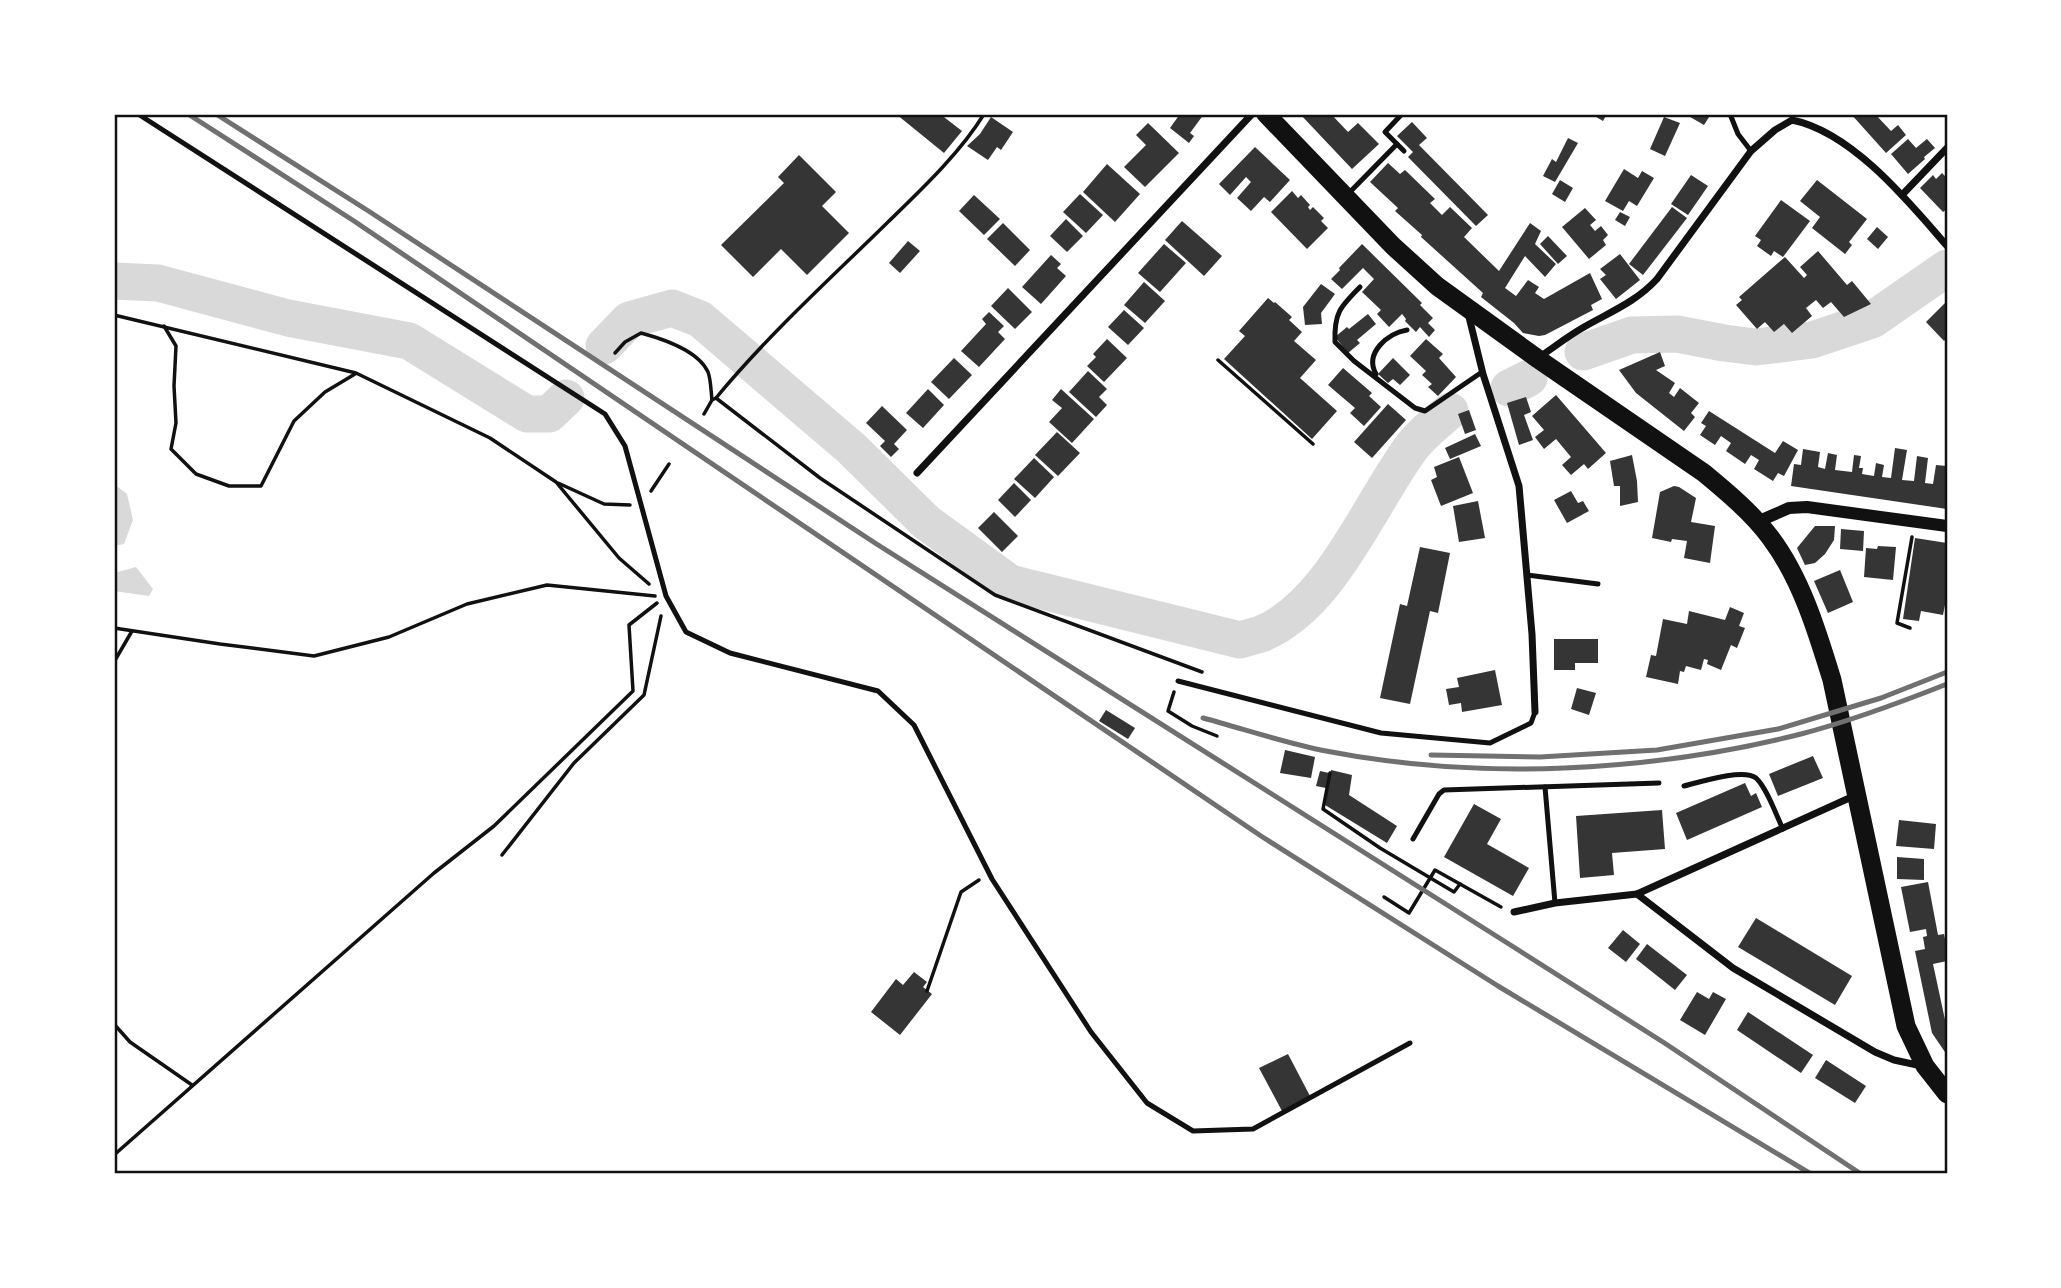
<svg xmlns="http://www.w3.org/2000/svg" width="2061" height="1288" viewBox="0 0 2061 1288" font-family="'Nunito Sans',sans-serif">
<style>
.water{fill:#d9d9d9}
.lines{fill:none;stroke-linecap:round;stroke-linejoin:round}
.river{stroke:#d9d9d9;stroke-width:37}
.building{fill:#353535}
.path{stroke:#111;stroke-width:3.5}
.service{stroke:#111;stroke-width:5}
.minor{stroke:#111;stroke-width:7}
.tertiary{stroke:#111;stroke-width:12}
.trunk{stroke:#111;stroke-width:19}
.rail{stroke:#707070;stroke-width:5}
.neatline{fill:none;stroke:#111;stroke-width:2.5}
</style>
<rect width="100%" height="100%" fill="#fff"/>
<!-- water -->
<g class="water">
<path d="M114,484L127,494L133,520L124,544L114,546Z"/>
<path d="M136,567L153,589L149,596L114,591V573Z"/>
</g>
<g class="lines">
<!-- river -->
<g class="river">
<path d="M114,281L158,283L288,318L409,341L527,414H549L566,398"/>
<path d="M604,346L629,320L672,308L700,319L851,448L926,522L1010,583L1240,640C1247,638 1254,636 1261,634C1330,606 1369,505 1411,448C1422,433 1437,422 1450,411"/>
<path d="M1583,352L1632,335L1677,334L1724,343L1756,347L1812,340L1872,320L1947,268"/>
<path d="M1509,388L1529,378"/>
</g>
</g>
<!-- building -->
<g class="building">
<path d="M896,114H940L962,131L944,153Z"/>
<path d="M1180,114H1204L1190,133L1194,136L1189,143L1170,128Z"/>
<path d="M1300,114H1331L1348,132L1358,123L1379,144L1352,169Z"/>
<path d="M1591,114H1607L1603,121Z"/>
<path d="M1685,114H1711L1704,125Z"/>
<path d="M1851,114H1875L1891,131L1898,125L1906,135L1886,153Z"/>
<path d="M991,117L1013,132L1001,150L997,147L988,160L967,146L980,134Z"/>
<path d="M1664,117L1680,123L1665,156L1650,149Z"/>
<path d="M1412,122L1427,138L1419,145L1488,215L1476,226L1408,157L1413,152L1397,136Z"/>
<path d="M1148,123L1179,153L1145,187L1124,167L1146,145L1136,135Z"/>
<path d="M1568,138L1578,143L1555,182L1543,176L1552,159L1556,162Z"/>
<path d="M1908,139L1916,148L1927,139L1935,148L1924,157L1925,159L1908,174L1891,154Z"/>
<path d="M1255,147L1290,180L1270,202L1264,197L1251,211L1237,198L1251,182L1246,177L1230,195L1219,184Z"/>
<path d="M799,155L836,192L822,206L849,233L807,275L781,249L753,277L721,245L784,183L778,177Z"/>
<path d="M1388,163L1400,174L1405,170L1435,199L1430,203L1442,215L1450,207L1472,228L1464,237L1499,271L1530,223L1541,231L1535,244L1556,264L1545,277L1525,256L1505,288L1516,296L1528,280L1539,287L1535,293L1544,299L1590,273L1602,299L1591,305L1593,310L1545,335L1539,336L1523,333L1514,323L1481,297L1483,293L1421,237L1422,235L1395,211L1398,208L1370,182Z"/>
<path d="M1107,164L1140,194L1115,222L1083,192Z"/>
<path d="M1624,169L1638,178L1642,171L1654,178L1637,206L1629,201L1623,211L1605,201Z"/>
<path d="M1942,173L1947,178V185L1945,187L1947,190V209L1943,212L1920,188L1933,175L1936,179Z"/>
<path d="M1691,175L1708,186L1688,215L1671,204Z"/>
<path d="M1560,180L1573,188L1565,202L1552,194Z"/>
<path d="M1817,180L1867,219L1849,242L1852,245L1845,254L1812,228L1820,217L1800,201Z"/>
<path d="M1292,191L1298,198L1301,195L1310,205L1308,207L1310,210L1313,207L1324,218L1321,221L1328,228L1307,249L1271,212Z"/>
<path d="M1080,194L1103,215L1086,233L1063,212Z"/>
<path d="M974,195L1000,219L984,235L959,211Z"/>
<path d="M1781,200L1810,221L1783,257L1774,251L1771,256L1757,246L1761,240L1755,236Z"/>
<path d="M1672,207L1687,218L1643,275L1629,264Z"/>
<path d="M1585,208L1596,220L1590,225L1595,231L1601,226L1608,235L1603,240L1606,245L1589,259L1562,227Z"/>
<path d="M1620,212L1630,217L1625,226L1615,220Z"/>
<path d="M1066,219L1083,236L1067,252L1050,236Z"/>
<path d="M1182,221L1222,256L1204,276L1165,240Z"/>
<path d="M1003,223L1030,250L1015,266L987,239Z"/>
<path d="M1877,227L1888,237L1878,249L1867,239Z"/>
<path d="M1548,236L1567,256L1558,264L1540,244Z"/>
<path d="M908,241L920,251L900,273L889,263Z"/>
<path d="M1164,244L1186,263L1160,292L1138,273Z"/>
<path d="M1362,244L1422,303L1420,305L1433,318L1428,323L1435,330L1429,337L1420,327L1416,332L1405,321L1406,319L1402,314L1389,327L1377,314L1381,310L1362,292L1374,279L1363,268L1342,289L1331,279L1340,270L1339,268Z"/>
<path d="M1818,251L1847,285L1852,281L1871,304L1844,317L1831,302L1823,308L1816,300L1806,308L1812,316L1792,333L1784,324L1774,332L1765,322L1757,329L1736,305L1742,300L1739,297L1785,257L1804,278L1807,275L1800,267Z"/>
<path d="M1620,254L1640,280L1616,299L1600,279L1606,275L1600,269Z"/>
<path d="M1051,255L1061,264L1057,268L1066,276L1041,304L1022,287Z"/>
<path d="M1144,282L1165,301L1145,323L1124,305Z"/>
<path d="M1321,284L1335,294L1321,313L1322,324L1305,325L1303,307Z"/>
<path d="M1008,288L1032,312L1015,329L991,306Z"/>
<path d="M1268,298L1274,303L1275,302L1292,317L1289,320L1302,332L1294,341L1316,360L1300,378L1337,411L1312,439L1224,359L1245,336L1239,331Z"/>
<path d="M1947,301V338L1944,341L1926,322Z"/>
<path d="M1124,310L1144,328L1128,345L1108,327Z"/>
<path d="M989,312L1004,326L998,332L1005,339L979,367L961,351L986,324L982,319Z"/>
<path d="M1368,314L1376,324L1357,340L1360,343L1348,353L1335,337L1347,327L1349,329Z"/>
<path d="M1107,339L1127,358L1104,382L1087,366L1096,357L1093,354Z"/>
<path d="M1426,339L1443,354L1439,358L1456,377L1438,396L1428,387L1432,384L1422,375L1426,371L1410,356Z"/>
<path d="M1660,352L1665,366L1656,370L1675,383L1669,393L1674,397L1680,388L1699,403L1691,413L1695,417L1684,431L1636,393L1619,370Z"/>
<path d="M954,358L972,375L949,399L931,382Z"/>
<path d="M1393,358L1410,375L1400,385L1393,379L1388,383L1378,374Z"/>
<path d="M1343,368L1372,393L1369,396L1381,407L1364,426L1350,413L1355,408L1328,385Z"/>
<path d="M1088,371L1107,389L1099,397L1107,405L1096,417L1069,392Z"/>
<path d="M928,389L944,405L923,428L906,413Z"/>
<path d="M1061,389L1094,419L1072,443L1049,422L1062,408L1052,400Z"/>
<path d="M1556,395L1606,453L1588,469L1584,464L1571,475L1562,465L1571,457L1556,439L1544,449L1535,437L1544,430L1532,416Z"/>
<path d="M1526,397L1531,412L1524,415L1533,440L1519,445L1507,403Z"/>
<path d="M1388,404L1406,420L1372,458L1354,442Z"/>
<path d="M882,406L907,430L894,444L899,449L891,457L880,446L885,441L866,423Z"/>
<path d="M1469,410L1476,430L1465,434L1458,414Z"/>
<path d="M1709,411L1775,453L1783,441L1798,450L1784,476L1778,473L1773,481L1754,469L1759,460L1751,455L1745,464L1726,451L1731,443L1721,436L1715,445L1700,435L1706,426L1701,423Z"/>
<path d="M1057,432L1080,453L1058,476L1035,455Z"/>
<path d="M1475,434L1481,446L1450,459L1445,448Z"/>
<path d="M1895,448L1907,450L1902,480L1914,481L1917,456L1928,458L1925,483L1933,484L1936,465L1947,466V509L1791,486L1794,464L1801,465L1803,449L1820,452L1818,467L1825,469L1828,453L1837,455L1835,470L1852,472L1854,455L1861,456L1859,468H1863L1862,474L1874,476L1876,463L1884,465L1882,477L1891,478Z"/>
<path d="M1632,455L1637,481L1638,502L1620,506V486H1614L1610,461Z"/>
<path d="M1459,457L1473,493L1441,506L1431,480L1437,477L1434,467Z"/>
<path d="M1034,458L1054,477L1035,498L1014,479Z"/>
<path d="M1014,483L1031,500L1015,517L998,500Z"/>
<path d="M1674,486L1679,487L1696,498L1691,522L1715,526L1710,563L1684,558L1687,541L1672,539L1671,542L1652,538L1660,492Z"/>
<path d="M1571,491L1578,503L1583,501L1589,511L1567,523L1554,500Z"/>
<path d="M1478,501L1485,538L1459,542L1453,506Z"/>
<path d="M994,512L1018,536L1002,552L978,528Z"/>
<path d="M1815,526H1835L1834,540L1825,554L1815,563L1805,565L1797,548Z"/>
<path d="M1841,529L1864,531L1863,551L1840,549Z"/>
<path d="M1915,538L1947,543V605H1945L1943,615L1921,611L1919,621L1903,619Z"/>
<path d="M1878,546L1896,547L1893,580L1864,577L1866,548L1877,549Z"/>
<path d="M1420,547L1450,553L1438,613L1430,611L1410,704L1380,698L1400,604L1407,606Z"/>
<path d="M1840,570L1853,602L1828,613L1814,581Z"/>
<path d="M1730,607L1744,613L1739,626L1745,628L1737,648L1731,645L1721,670L1707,664L1708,660L1704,659L1701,670L1686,666L1684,672L1680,671L1678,684L1646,677L1651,655L1656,656L1663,619L1687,624L1689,611L1725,620Z"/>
<path d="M1554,639H1598V663H1575V670H1554Z"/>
<path d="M1495,670L1502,705L1462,712L1461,703L1449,705L1446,689L1459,687L1457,678Z"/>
<path d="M1577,688L1596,693L1589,715L1571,709Z"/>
<path d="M1106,710L1135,728L1128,739L1099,721Z"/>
<path d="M1285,750L1315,757L1311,778L1280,773Z"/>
<path d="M1813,756L1823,778L1778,796L1769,774Z"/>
<path d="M1331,770L1352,775L1349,795L1397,826L1387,843L1325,805Z"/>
<path d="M1320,771L1329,773L1326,788L1316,786Z"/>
<path d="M1745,783L1751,796L1756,793L1762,807L1687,840L1676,813Z"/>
<path d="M1474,804L1501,819L1487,844L1529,868L1513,896L1444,857Z"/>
<path d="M1662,810L1665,849L1612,853L1614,875L1580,878L1576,816Z"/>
<path d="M1899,820L1936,824L1934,849L1896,846Z"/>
<path d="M1897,857L1924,859V880L1897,879Z"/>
<path d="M1928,882L1938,935L1944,934L1947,948V961L1933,964L1947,1029V1055L1932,1033L1915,951L1925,949L1923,937L1927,936L1926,929L1910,932L1901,887Z"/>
<path d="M1756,918L1852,976L1835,1005L1738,947Z"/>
<path d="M1623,930L1640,944L1626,962L1608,948Z"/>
<path d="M1647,944L1687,975L1675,990L1636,959Z"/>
<path d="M914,972L927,982L923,987L932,994L900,1035L871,1012L896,979L903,985Z"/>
<path d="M1697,992L1709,999L1713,992L1726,999L1705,1035L1680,1020Z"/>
<path d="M1748,1012L1813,1055L1801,1073L1737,1030Z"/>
<path d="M1288,1054L1310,1096L1282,1111L1259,1068Z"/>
<path d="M1826,1060L1866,1086L1855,1103L1815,1078Z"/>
</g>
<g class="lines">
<!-- path -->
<g class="path">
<path d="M114,315L356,373L490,438L556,482L619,558L649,584"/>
<path d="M164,326L176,346L174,386L176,423L171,449L196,474L229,486H261L294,421L325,392L355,374"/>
<path d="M615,353L625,342L641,333C663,339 698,350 708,372C711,380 711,392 712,400"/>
<path d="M1218,360L1313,444"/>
<path d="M716,398L820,478L995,595L1202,672"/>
<path d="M704,414L712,400L716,398C768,335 830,279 888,222C921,190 961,152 984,114"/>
<path d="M558,483L604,504L630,505"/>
<path d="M651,491L669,464"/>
<path d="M114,628L220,644L314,656L389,637L467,604L547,585L655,596"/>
<path d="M1910,628L1897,623L1912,537"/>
<path d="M114,662L132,631"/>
<path d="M1174,692L1168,711L1192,726L1217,736"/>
<path d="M1330,773L1323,809L1380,848L1454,892L1460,884"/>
<path d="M502,855L574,763L644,695L661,616"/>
<path d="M1384,897L1409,913L1435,870L1501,907"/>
<path d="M927,991L961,892L979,880"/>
<path d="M114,1024L130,1042L192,1085"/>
<path d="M114,1155L434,873L494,826L633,691L629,625L657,603"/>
</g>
<!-- service -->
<g class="service">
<path d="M138,114L605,414L625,446L666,596L686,632L730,653L878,691L914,725L992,879L1091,1032L1147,1103L1193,1131L1253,1129L1410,1043"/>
<path d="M1402,114L1385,132L1404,151"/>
<path d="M1730,114L1738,134L1751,151"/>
<path d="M1347,195L1397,144"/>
<path d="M1360,287C1340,307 1334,313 1335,342L1354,361L1415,408L1425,411L1482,372"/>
<path d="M1376,374C1364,353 1388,333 1407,330"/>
<path d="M1527,575L1598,584"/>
<path d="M1178,681L1381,733L1490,743L1531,723L1535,712"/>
<path d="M1684,786C1700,782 1743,768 1756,778C1767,788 1776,815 1783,829"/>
<path d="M1545,787L1555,903"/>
<path d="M1413,839L1439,794L1444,790L1659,783"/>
</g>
<!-- minor -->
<g class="minor">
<path d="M1902,195L1947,148"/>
<path d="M1468,313L1483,374L1519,486L1532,634L1535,712"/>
<path d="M1538,358C1553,348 1568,336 1584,327C1610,312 1636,302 1657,279L1751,151L1775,130L1792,120C1852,132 1909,202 1947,246"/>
<path d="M917,473L1252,114"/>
<path d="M1637,894L1733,968L1875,1052L1894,1060L1922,1066"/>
<path d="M1514,912L1555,903L1637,894L1856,795"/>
</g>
<!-- tertiary -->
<path class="tertiary" d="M1757,522L1789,508L1807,507L1947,526"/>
<!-- trunk -->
<path class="trunk" d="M1266,114L1393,246L1437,286L1538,359L1704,473C1727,492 1752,513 1770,537C1801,578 1817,631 1832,680L1906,1026L1925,1066L1947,1094"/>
<!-- rail -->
<g class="rail">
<path d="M188,114L354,221L1261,836L1498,986L1811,1174"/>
<path d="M216,114L370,212L875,543L1512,946L1666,1044L1861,1174"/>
<path d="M1203,718C1244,729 1285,743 1326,751C1480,781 1650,772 1801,734C1851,721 1899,703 1947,684"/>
<path d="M1431,755L1540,757L1657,750L1778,729L1881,698L1947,672"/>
</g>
</g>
<!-- border -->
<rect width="2061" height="1288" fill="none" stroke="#ffffff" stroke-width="231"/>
<rect x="116" y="116" width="1830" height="1056" class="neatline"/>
</svg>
